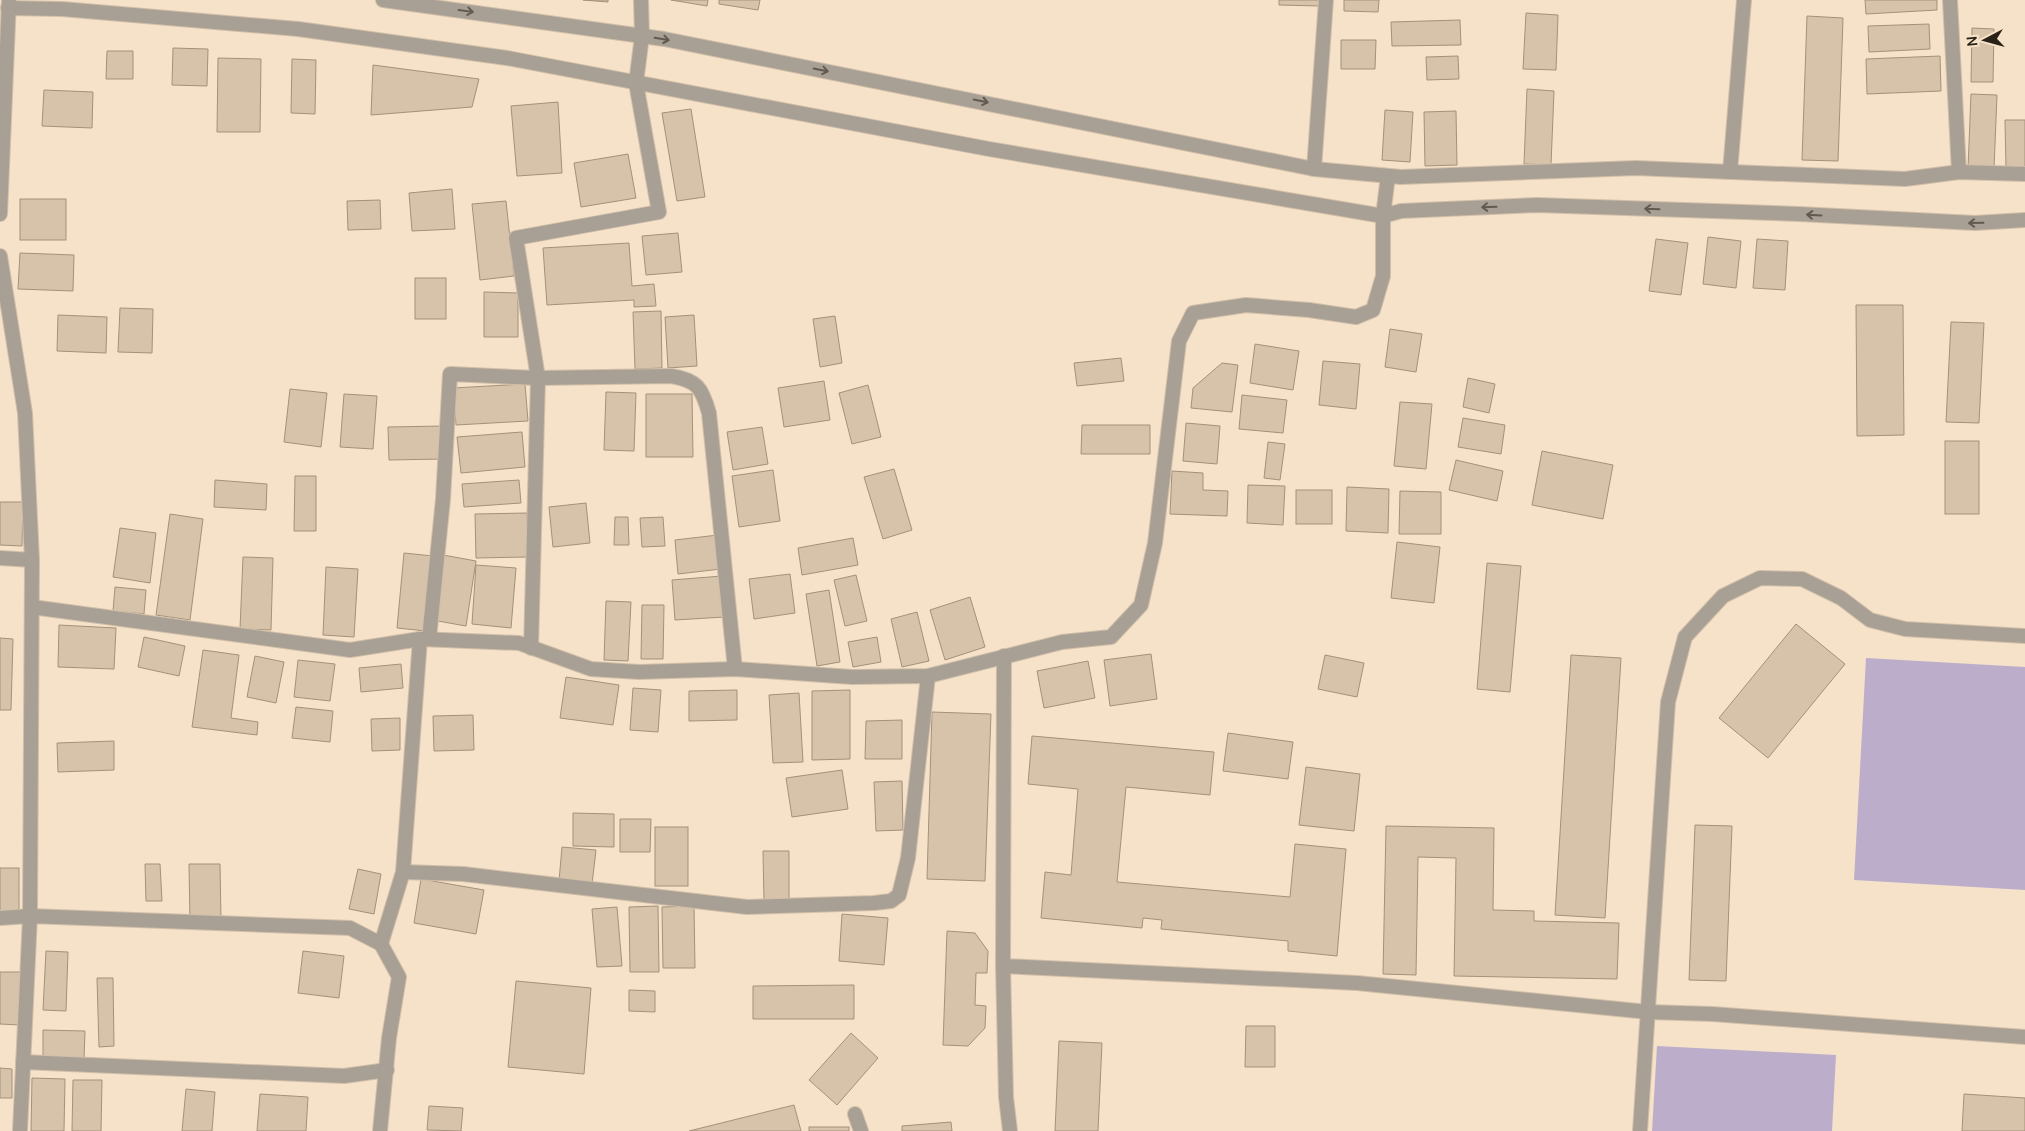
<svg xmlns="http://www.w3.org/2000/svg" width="2025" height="1131" viewBox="0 0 2025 1131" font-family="Manrope,sans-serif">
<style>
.water{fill:#bcaecb}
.building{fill:#d7c3aa;stroke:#a4917a}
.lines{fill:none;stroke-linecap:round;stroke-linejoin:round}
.service-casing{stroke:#d1bfa8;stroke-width:16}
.minor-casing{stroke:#d1bfa8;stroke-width:16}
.tertiary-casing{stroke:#d1bfa8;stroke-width:16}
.service{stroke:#a89f95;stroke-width:14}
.minor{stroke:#a89f95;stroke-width:14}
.tertiary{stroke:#a89f95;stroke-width:14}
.oneway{stroke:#625a50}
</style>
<rect width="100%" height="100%" fill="#f6e2c8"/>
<!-- water -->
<g class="water">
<path d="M1866,658L2025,667V890L1854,880Z"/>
<path d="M1657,1046L1836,1055L1832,1131H1652Z"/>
</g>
<!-- building -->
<g class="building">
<path d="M583,0H608V2Z"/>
<path d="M671,0H708L707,6Z"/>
<path d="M719,0H760L758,10L719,4Z"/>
<path d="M1279,0H1319V6L1279,5Z"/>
<path d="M1344,0H1379L1378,12L1344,11Z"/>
<path d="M1865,0H1937V10L1866,14Z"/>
<path d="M1526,13L1558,15L1556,70L1523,69Z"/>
<path d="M1807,16L1843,18L1838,161L1802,160Z"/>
<path d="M1460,20L1461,45L1392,46L1391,22Z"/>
<path d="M1929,24L1930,49L1869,52L1868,26Z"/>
<path d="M1972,28L1994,29L1993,82H1971Z"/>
<path d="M1341,40H1376L1375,69H1341Z"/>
<path d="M173,48L208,49L207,86L172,85Z"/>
<path d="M107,51H133V79H106Z"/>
<path d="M1458,56L1459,79L1427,80L1426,57Z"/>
<path d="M1940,56L1941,91L1867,94L1866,59Z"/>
<path d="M218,58L261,59L260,132H217Z"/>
<path d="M292,59L316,60L315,114L291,113Z"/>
<path d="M373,65L479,79L472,107L371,115Z"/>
<path d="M1527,89L1554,91L1551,165L1524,164Z"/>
<path d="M44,90L93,92L92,128L42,126Z"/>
<path d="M1971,94L1997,95L1994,169H1968Z"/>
<path d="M558,102L562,173L517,176L511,106Z"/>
<path d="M691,109L705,197L677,201L662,113Z"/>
<path d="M1385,110L1413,112L1410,162L1382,160Z"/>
<path d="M1456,111L1457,165L1425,166L1424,112Z"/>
<path d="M2005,120H2025V167H2006Z"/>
<path d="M628,154L636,198L581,207L574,163Z"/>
<path d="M452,189L455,229L412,231L409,193Z"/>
<rect x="20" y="199" width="46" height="41"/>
<path d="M380,200L381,229L348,230L347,201Z"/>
<path d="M506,201L514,276L480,280L472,204Z"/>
<path d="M678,233L682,272L646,275L642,236Z"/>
<path d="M1708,237L1741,241L1736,288L1703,284Z"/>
<path d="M1656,239L1688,243L1681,295L1649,291Z"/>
<path d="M1757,239L1788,241L1785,290L1753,288Z"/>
<path d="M629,243L632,286L654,284L656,306L634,307V300L547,305L543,248Z"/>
<path d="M20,253L74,255L73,291L18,289Z"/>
<rect x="415" y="278" width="31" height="41"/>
<path d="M484,292L518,293V337H484Z"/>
<path d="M1856,305H1903L1904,435L1857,436Z"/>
<path d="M120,308L153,309L152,353L118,352Z"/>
<path d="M661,311L662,368L635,369L633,312Z"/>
<path d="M58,315L107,317L106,353L57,351Z"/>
<path d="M694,315L697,366L668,368L665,317Z"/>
<path d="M835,316L842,363L820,367L813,319Z"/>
<path d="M1951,322L1984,323L1979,423L1946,422Z"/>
<path d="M1390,329L1422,334L1416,372L1385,367Z"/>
<path d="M1255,344L1299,351L1293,390L1250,383Z"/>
<path d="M1121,358L1124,381L1077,386L1074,363Z"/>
<path d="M1323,361L1360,364L1356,409L1319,405Z"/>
<path d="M1222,363L1238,365L1232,412L1191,408L1193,388Z"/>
<path d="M1468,378L1495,384L1489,413L1463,407Z"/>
<path d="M824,381L830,420L784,427L778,388Z"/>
<path d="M525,384L528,421L456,425L453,388Z"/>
<path d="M868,385L881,437L852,444L839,393Z"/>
<path d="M290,389L327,393L321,447L284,442Z"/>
<path d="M606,392L636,393L634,451L604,450Z"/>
<path d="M344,394L377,396L373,449L340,447Z"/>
<path d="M646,394H692L693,457H646Z"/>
<path d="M1242,395L1287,400L1283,433L1239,429Z"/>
<path d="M1400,402L1432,404L1426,469L1394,466Z"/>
<path d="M1463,418L1505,425L1501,454L1458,447Z"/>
<path d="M1186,423L1220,426L1217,464L1183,461Z"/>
<path d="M1082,425H1150V454H1081Z"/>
<path d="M443,426L444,459L389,460L388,427Z"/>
<path d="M762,427L768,464L733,470L727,432Z"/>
<path d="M522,432L525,467L461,473L457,437Z"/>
<rect x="1945" y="441" width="34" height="73"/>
<path d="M1268,442L1285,444L1280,480L1264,478Z"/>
<path d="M1542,451L1613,465L1603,519L1532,505Z"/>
<path d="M1456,460L1503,471L1497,501L1449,490Z"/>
<path d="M894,469L912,530L883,539L864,477Z"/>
<path d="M773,470L780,521L739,527L732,476Z"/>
<path d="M1172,471L1203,473V490L1228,491L1227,516L1170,514Z"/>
<path d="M295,476H316V531H294Z"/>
<path d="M215,480L267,484L266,510L214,507Z"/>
<path d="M519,480L521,503L464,507L462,484Z"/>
<path d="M1248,485L1285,486L1283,525L1247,523Z"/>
<path d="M1347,487L1389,489L1388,533L1346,531Z"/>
<rect x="1296" y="490" width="36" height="34"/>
<path d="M1400,491L1441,492V534H1399Z"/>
<path d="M0,502H23L22,546L0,545Z"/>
<path d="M586,503L590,543L553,547L549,507Z"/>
<path d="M527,513L528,557L476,558L475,514Z"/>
<path d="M170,514L203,519L190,620L156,615Z"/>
<path d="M615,517H628L629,545H614Z"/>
<path d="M663,517L665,546L642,547L640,518Z"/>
<path d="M120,528L156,533L150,583L113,577Z"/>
<path d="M718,535L721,569L678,574L675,540Z"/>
<path d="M853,538L858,565L802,575L798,548Z"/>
<path d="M1397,542L1440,547L1434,603L1391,598Z"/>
<path d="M404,553L433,556L426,631L397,628Z"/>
<path d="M443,555L476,561L466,626L432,620Z"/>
<path d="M243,557L273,558L271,630L240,629Z"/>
<path d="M1487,563L1521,566L1510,692L1477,689Z"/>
<path d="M476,565L516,568L511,628L472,624Z"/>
<path d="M326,567L358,569L354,637L323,635Z"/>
<path d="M790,574L795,613L754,619L749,579Z"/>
<path d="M856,575L867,621L845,626L834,580Z"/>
<path d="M722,576L725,617L675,620L672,580Z"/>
<path d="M115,587L146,590L144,614L113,611Z"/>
<path d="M829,590L840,662L817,666L806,594Z"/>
<path d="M970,597L985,647L945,660L930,610Z"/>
<path d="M606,601L631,602L628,661L604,660Z"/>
<path d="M642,605H664L663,659H641Z"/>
<path d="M917,612L929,661L902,667L891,619Z"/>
<path d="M1796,624L1845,664L1768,758L1719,718Z"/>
<path d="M59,625L116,628L114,669L58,667Z"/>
<path d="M144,637L185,646L179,676L138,667Z"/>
<path d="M877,637L881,662L853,667L848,642Z"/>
<path d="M0,638L13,639L11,710H0Z"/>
<path d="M203,650L239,655L231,718L258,722L257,735L192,727Z"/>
<path d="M1151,654L1157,699L1110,706L1104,660Z"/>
<path d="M1325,655L1364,663L1357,697L1318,689Z"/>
<path d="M1571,655L1621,658L1605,918L1555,915Z"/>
<path d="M255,656L284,662L276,703L247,697Z"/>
<path d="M298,660L335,664L330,701L294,697Z"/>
<path d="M1088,661L1095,698L1044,708L1037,671Z"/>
<path d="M401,664L403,688L361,692L359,668Z"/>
<path d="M566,677L619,685L613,725L560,718Z"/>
<path d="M633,688L661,690L658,732L630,730Z"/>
<path d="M737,690V720L689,721V691Z"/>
<path d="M850,690V759L812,760V691Z"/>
<path d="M799,693L803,762L773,763L769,695Z"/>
<path d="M296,707L333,711L330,742L292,738Z"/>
<path d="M932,712L991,714L985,881L927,879Z"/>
<path d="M473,715L474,750L434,751L433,716Z"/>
<path d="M400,718V750L372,751L371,719Z"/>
<path d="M902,720V759H865L866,721Z"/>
<path d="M1228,733L1293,742L1288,779L1223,771Z"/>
<path d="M1032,736L1214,752L1210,795L1126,787L1117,882L1290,897L1295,844L1346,849L1337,956L1288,951V941L1161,929L1162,920L1143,918L1142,928L1041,918L1045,872L1071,875L1078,789L1028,784Z"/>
<path d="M114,741V770L58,772L57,743Z"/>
<path d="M1306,767L1360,774L1354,831L1299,825Z"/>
<path d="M842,770L848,809L792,817L786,778Z"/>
<path d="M902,781L903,830L876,831L874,782Z"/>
<path d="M573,813L614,814V847L573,846Z"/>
<path d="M620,819H651L650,852H620Z"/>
<path d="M1695,825L1732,826L1726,981L1689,980Z"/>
<path d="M1386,826L1494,828L1493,910L1534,911V921L1619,923L1617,979L1454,976L1456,858L1418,857L1416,975L1383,974Z"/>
<rect x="655" y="827" width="33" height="59"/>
<path d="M562,847L596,850L592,884L559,881Z"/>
<path d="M763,851H789V901L764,902Z"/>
<path d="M145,864H160L162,901H146Z"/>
<path d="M189,864H220L221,920L190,921Z"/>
<rect x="0" y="868" width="19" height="44"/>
<path d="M358,869L381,874L374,914L349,909Z"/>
<path d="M421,879L484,890L476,934L414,923Z"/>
<path d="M658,906L659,972H630L629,907Z"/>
<path d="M694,906L695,968H663L662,907Z"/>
<path d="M617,907L622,966L597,967L592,909Z"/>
<path d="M842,914L888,918L884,965L839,961Z"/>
<path d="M947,931L975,933L988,951L987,973H976L975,1005L986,1006L985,1028L968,1046L943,1045Z"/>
<path d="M46,951L68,952L66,1011L43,1010Z"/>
<path d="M303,951L344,956L339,998L298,993Z"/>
<path d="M0,972H21L20,1025L0,1024Z"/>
<path d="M97,978H113L114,1046L99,1047Z"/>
<path d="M516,981L591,988L584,1074L508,1067Z"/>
<path d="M854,985V1019H753V986Z"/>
<path d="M629,990L655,991V1012L629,1011Z"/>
<path d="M1246,1026H1275V1067H1245Z"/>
<path d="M43,1030L85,1031L84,1060L43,1059Z"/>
<path d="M851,1033L878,1058L837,1105L809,1080Z"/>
<path d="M1059,1041L1102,1043L1098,1131H1055Z"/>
<path d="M0,1068L12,1069V1098H0Z"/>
<path d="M32,1078L65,1079L64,1131H31Z"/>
<path d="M73,1080H102L101,1131H72Z"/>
<path d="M186,1089L215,1092L212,1131H182Z"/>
<path d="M260,1094L308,1097L306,1131H257Z"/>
<path d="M1964,1094L2025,1098V1131H1962Z"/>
<path d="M794,1105L801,1131H689Z"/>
<path d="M429,1106L463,1108L461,1131L427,1130Z"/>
<path d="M951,1122L952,1131H902V1126Z"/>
<rect x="809" y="1127" width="40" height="4"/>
</g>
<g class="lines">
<defs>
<g id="service">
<path d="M1003,966L1357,983L1648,1012L1712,1014L2025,1037"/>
<path d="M1640,1131L1668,702L1685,637L1723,596L1760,578L1802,579L1841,598L1870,620L1905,629L2025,636"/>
</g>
<g id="minor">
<path d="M1950,0L1959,172"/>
<path d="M1314,169L1326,0"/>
<path d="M1730,172L1744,0"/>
<path d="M0,558L32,560"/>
<path d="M32,607L350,650L420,639L519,643L591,669L639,672L735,669L852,677L928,676L1062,642L1111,637L1141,605L1155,543L1179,341L1193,313L1246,305L1309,310L1356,317L1373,310L1383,276V216L1388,176"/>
<path d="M429,639L443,499L450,374L538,378L671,376C697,380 702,388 709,413L735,669"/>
<path d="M531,648L538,378L516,238L659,212L636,83L642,36L641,0"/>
<path d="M1004,656L1003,966L1006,1097L1010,1131"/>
<path d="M403,872L463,874L747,907L874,903L891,901L899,895L908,858L928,676"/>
<path d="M381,944L403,872L420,639"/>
<path d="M23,1062L344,1076L387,1070"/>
<path d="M855,1114L861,1131"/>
<path d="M20,1131L30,916L350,928L381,944L399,977L389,1038L380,1131"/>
</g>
<g id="tertiary">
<path d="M383,0L664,39L1314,169L1401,177L1636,168L1905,179L1959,172L2025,174"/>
<path d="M8,8L62,9L298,29L507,58L989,149L1383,216L1401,211L1537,205L1799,214L1975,223L2025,220"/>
<path d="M0,214L9,0"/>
<path d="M0,256L25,413L32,560L30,916L0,918"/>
</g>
</defs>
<!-- service casing -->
<use href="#service" class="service-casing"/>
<!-- minor casing -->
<use href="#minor" class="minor-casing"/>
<!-- tertiary casing -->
<use href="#tertiary" class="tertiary-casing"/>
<!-- service -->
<use href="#service" class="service"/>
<!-- minor -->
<use href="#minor" class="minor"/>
<!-- tertiary -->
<use href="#tertiary" class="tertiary"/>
</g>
<!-- one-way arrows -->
<defs><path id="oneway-shaft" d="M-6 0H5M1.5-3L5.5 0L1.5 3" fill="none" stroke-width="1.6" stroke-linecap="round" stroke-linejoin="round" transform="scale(1.25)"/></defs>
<g class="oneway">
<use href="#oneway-shaft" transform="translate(466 11) rotate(8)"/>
<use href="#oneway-shaft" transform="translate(662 39) rotate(9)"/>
<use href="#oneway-shaft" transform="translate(821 70) rotate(11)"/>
<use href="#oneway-shaft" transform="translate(981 101) rotate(12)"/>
<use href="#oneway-shaft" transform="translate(1489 207) rotate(178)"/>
<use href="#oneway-shaft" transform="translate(1652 209) rotate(-178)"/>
<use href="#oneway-shaft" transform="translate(1814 215) rotate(-177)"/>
<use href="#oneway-shaft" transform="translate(1976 223) rotate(179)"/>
</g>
<!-- north arrow -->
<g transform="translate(1985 40) rotate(264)" stroke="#f6e2c8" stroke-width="4" paint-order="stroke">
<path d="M0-4L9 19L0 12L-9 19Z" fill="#292218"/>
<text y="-8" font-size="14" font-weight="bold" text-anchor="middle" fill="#292218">N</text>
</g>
</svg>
